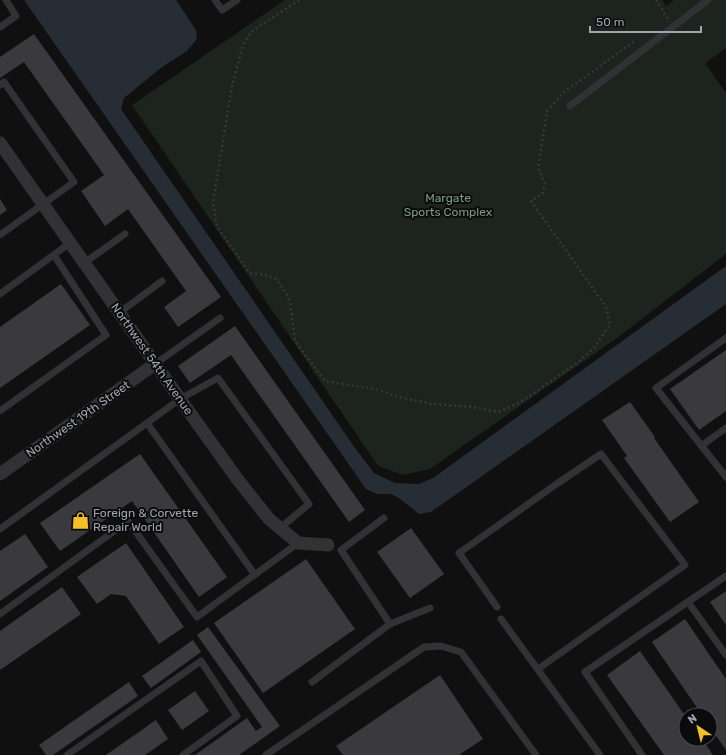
<svg xmlns="http://www.w3.org/2000/svg" width="726" height="755" viewBox="0 0 726 755" font-family="Rubik,sans-serif">
<style>
.green{fill:#1c241d}
.water{fill:#262d34}
.building{fill:#3a3a3e}
.lines{fill:none;stroke-linecap:round;stroke-linejoin:round}
.path{stroke:#37383d;stroke-width:2.5;stroke-dasharray:2 3;stroke-linecap:butt}
.lane{stroke:#313136;stroke-width:7}
.street{stroke:#313136;stroke-width:13}
.labels{text-anchor:middle;dominant-baseline:central;stroke-width:4;stroke-linejoin:round;paint-order:stroke}
.park-label{font-size:12px;fill:#779e7d;stroke:#0b0b0c}
.street-label{font-size:12px;fill:#a0a4b2;stroke:#0b0b0c}
.poi-label{font-size:12px;fill:#a0a4b2;stroke:#0b0b0c;text-anchor:start}
</style>
<rect width="100%" height="100%" fill="#101011"/>
<!-- green -->
<path class="green" d="M285,0H662L666,6L674,0H726V48L705,63L726,93V254L617,338L430,469L403,475L378,466L132,105Z"/>
<!-- water -->
<path class="water" d="M24,0H176L196,30L197,39L187,51L162,67L124,98L121,109L355,448L374,473L395,483L419,484L433,478L726,266V304L431,512L419,514L399,498L391,494H377L366,489Z"/>
<!-- building -->
<g class="building">
<path d="M34,34L221,297L178,327L164,307L186,291L128,209L105,226L81,191L104,175L24,62L0,78V57Z"/>
<path d="M0,199L7,210L0,215Z"/>
<path d="M61,284L90,325L0,388V327Z"/>
<path d="M235,326L365,510L349,522L231,355L190,383L178,366Z"/>
<path d="M726,350V411L699,430L670,389Z"/>
<path d="M630,402L655,437L654,438L699,502L670,522L624,458L627,456L602,420Z"/>
<path d="M140,454L227,577L199,597L132,501L60,551L40,523Z"/>
<path d="M411,528L444,574L410,598L377,552Z"/>
<path d="M25,534L48,567L0,601V551Z"/>
<path d="M126,543L184,627L159,644L126,596L111,594L97,604L77,577Z"/>
<path d="M306,559L355,629L263,693L214,623Z"/>
<path d="M62,587L81,614L0,670V631Z"/>
<path d="M726,591V625L710,602Z"/>
<path d="M685,619L726,679V750L710,727V715H702L652,642Z"/>
<path d="M208,627L280,726L239,755H195L247,718L256,731L262,727L197,635Z"/>
<path d="M193,640L201,652L151,688L142,676Z"/>
<path d="M640,651L686,717V739H702L713,755H664L607,675Z"/>
<path d="M440,675L483,739L459,755H343L336,746Z"/>
<path d="M129,682L138,696L53,755H46L39,745Z"/>
<path d="M195,691L209,711L182,730L168,710Z"/>
<path d="M156,720L168,739L145,755H106Z"/>
</g>
<g class="lines">
<!-- path -->
<g class="path">
<path d="M299,0L251,32L243,45L232,86L213,202L217,227L250,273L264,275L276,279L285,291L290,302L295,341L325,381L375,389L403,398L432,404L473,407L498,412L519,403L576,364L594,348L610,325L606,307L531,201L543,193L545,184L538,168L547,111L563,93L636,40"/>
<path d="M656,0L668,19"/>
</g>
<!-- lane -->
<g class="lane">
<path d="M215,0L222,10L237,0"/>
<path d="M0,27L16,16L6,0"/>
<path d="M0,85L4,82L74,182L0,235"/>
<path d="M570,106L708,0"/>
<path d="M84,263L125,234"/>
<path d="M0,294L70,243"/>
<path d="M119,313L162,281"/>
<path d="M726,338L656,388L726,477"/>
<path d="M155,364L220,318"/>
<path d="M0,411L106,335L54,255"/>
<path d="M147,423L180,399L218,378L309,504L280,528"/>
<path d="M701,446L726,428"/>
<path d="M384,518L341,550L390,624L430,608"/>
<path d="M0,529L147,423L255,575"/>
<path d="M688,602L726,655"/>
<path d="M497,607L459,553L558,483L601,454L685,565L538,669"/>
<path d="M0,614L128,521L197,617L298,543"/>
<path d="M501,619L600,755"/>
<path d="M312,682L390,624"/>
<path d="M67,755L201,661L237,716L183,755"/>
<path d="M266,755L424,647L441,646L461,652L536,755"/>
<path d="M642,755L585,672L726,576"/>
</g>
<!-- street -->
<g class="street">
<path d="M0,143L180,399L238,480L269,519L298,543L328,545"/>
<path d="M0,474L155,364"/>
</g>
</g>
<!-- icons -->
<defs>
<symbol id="shop-bare" viewBox="-9 -9 18 18"><path d="M-5-2.5h2.3a2.7 3.5 0 0 1 5.4 0H5L5.5 6h-11ZM-1.5-2.5h3a1.5 2.3 0 0 0-3 0Z" fill="#f4c025" stroke="#0b0b0c" stroke-width="2.5" paint-order="stroke"/></symbol>
</defs>
<g fill-rule="evenodd">
<use href="#shop-bare" x="68" y="508" width="25" height="25"/>
</g>
<g class="labels">
<!-- park labels -->
<g class="park-label">
<text x="448" y="198">Margate<tspan x="448" dy="14">Sports Complex</tspan></text>
</g>
<!-- street labels -->
<g class="street-label">
<text transform="translate(152 359) rotate(55)">Northwest 54th Avenue</text>
<text transform="translate(78 419) rotate(-35)">Northwest 19th Street</text>
</g>
<!-- poi labels -->
<g class="poi-label">
<text x="93" y="513">Foreign &amp; Corvette<tspan x="93" dy="14">Repair World</tspan></text>
</g>
</g>
<!-- north arrow -->
<g transform="translate(698 727) rotate(325)"><circle r="19" fill="#0b0b0c" stroke="#47484e"/>
<path d="M0-3L7 15L0 10L-7 15Z" fill="#f4c025"/>
<text y="-6" font-size="11" font-weight="bold" text-anchor="middle" fill="#a0a4b2">N</text>
</g>
<!-- scale -->
<path d="M590 26v6h111v-6" fill="none" stroke="#a0a4b2" stroke-width="2"/>
<text x="596" y="26" font-size="12" fill="#a0a4b2" stroke="#0b0b0c" stroke-width="3" paint-order="stroke">50 m</text>
</svg>
